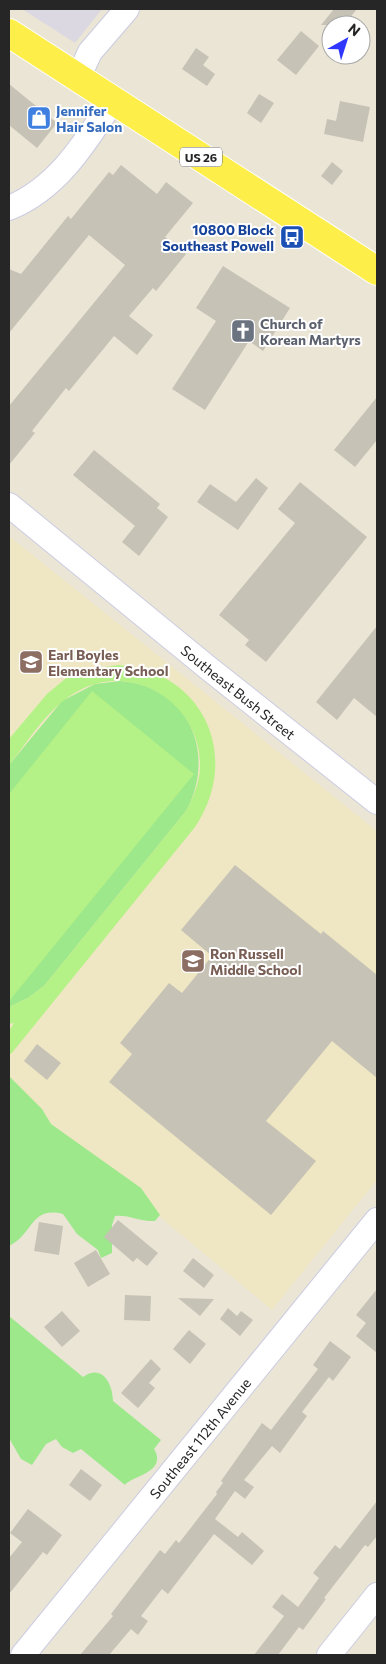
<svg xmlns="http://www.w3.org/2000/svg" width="386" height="1664" viewBox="0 0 386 1664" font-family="Commissioner,sans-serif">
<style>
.industrial{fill:#dcd8e2}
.education{fill:#efe7c3}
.green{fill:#9ee88c}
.pitch{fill:#b4f186}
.building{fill:#c6c2b6}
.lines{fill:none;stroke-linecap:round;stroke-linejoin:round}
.minor-casing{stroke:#cbcce2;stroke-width:26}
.major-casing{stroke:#fff;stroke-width:30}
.minor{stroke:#fff;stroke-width:24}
.major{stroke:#fdee49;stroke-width:28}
.labels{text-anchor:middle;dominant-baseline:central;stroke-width:4;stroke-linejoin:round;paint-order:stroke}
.shield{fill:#fff;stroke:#676767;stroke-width:1}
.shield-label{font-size:12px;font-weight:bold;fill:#262626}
.shop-label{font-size:14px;font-weight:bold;fill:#366cbe;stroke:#fff;text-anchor:start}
.transit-label{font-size:14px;font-weight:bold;fill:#164399;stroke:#fff;text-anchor:end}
.worship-label{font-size:14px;font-weight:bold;fill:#5b616d;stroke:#fff;text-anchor:start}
.education-label{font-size:14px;font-weight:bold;fill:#785e54;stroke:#fff;text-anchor:start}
.street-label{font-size:14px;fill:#262626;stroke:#fff}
</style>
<rect width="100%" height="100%" fill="#ebe5d6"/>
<!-- industrial -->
<path class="industrial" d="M22,9H102L75,43Z"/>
<!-- education -->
<path class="education" d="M9,536L377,831V1180L272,1310L9,1092Z"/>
<!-- green -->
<g class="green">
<path d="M120,681C189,686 217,754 186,811L44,986L28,998L9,1007V765L62,701L95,684Z"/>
<path d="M9,1076L42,1109L51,1124L141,1188L160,1215L155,1221C141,1222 127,1214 115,1216L112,1225V1253L101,1258L98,1250L77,1234L63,1214C30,1206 34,1234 9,1246Z"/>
<path d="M9,1316L83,1377C102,1363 113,1384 113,1401L161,1440L154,1449C168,1472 132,1476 125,1485L81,1449L73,1453L62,1447L56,1439L46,1444L32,1465L21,1459L9,1438Z"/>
</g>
<!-- pitch -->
<g class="pitch">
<path d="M118,665C204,671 242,757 195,827L11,1054L9,1052V1031L14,1023L9,1024V1007L28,998L44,986L186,811C193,798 199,784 200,769C203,707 138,662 82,689C50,704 30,739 9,765V739L47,694L65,679L82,671Z"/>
<path d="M92,691L194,774L10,1000L9,794Z"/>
</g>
<!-- building -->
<g class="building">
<path d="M334,9H357L344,25H321Z"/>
<path d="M301,31L319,46L296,75L277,60Z"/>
<path d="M196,48L209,57L203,65L215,74L207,86L182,69Z"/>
<path d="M9,84L57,123L37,148L9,125Z"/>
<path d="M259,94L274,103L261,123L247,113Z"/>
<path d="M340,101L370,107L363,142L324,134L327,119L336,121Z"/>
<path d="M332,162L343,171L332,185L321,176Z"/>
<path d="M121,165L157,194L166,182L193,203L165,237L186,254L156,291L153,288L129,316L153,335L137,355L114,336L69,391L66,388L32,431L35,433L9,465V406L125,265L89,235L9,333V269L21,274L68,216L71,219L109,172L113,175Z"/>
<path d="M223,266L290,308L263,351L249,341L205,410L172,389L216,321L196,308Z"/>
<path d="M377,397V440L355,467L334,450Z"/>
<path d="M94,450L160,504L157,508L168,517L139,556L122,542L135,526L73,475Z"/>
<path d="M256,478L268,488L238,530L197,502L210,484L236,502Z"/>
<path d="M300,482L367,537L266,662L245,645L249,640L219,615L295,523L278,509Z"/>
<path d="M377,626V717L354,698L337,720L316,702Z"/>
<path d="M235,865L321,934L323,931L377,975V1078L332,1041L266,1121L316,1161L271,1215L109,1082L132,1054L120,1043L169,983L182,993L212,956L181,930Z"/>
<path d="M37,1044L61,1063L47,1080L24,1061Z"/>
<path d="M118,1220L158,1253L147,1266L137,1258L133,1262L104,1237Z"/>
<path d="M39,1222L63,1226L59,1255L34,1251Z"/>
<path d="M96,1250L110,1274L88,1287L74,1263Z"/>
<path d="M193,1258L214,1275L204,1288L183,1271Z"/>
<path d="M377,1289V1353L356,1336L366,1323L356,1315Z"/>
<path d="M125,1295L151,1296L150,1321L124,1320Z"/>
<path d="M178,1298L214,1299L200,1316Z"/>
<path d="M228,1308L237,1316L241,1311L253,1320L240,1336L220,1319Z"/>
<path d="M62,1311L80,1331L62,1347L44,1327Z"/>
<path d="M189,1330L206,1344L190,1364L173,1349Z"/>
<path d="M330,1341L351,1357L333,1381L329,1377L302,1412L307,1416L280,1453L272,1446L244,1480L254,1487L245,1499L235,1491L215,1519L238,1537L242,1532L264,1551L252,1565L214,1534L168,1594L162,1589L141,1616L148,1621L138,1635L131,1629L109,1655H80L113,1616L111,1614L160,1550L165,1554L176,1540L179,1543L217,1494L216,1492L223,1483L221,1481L262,1423L271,1430L318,1369L313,1365Z"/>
<path d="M151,1359L161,1369L149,1383L155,1388L138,1408L121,1393Z"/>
<path d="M81,1469L102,1485L90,1501L69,1485Z"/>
<path d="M377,1501V1536L368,1547L365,1545L324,1598L326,1599L303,1630L299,1627L278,1655H254L284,1616L272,1607L282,1594L298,1607L319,1578L313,1573L335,1545L340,1549Z"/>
<path d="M28,1509L62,1535L47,1555L43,1552L9,1594V1558L22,1542L10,1533Z"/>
</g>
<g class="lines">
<defs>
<g id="minor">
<path d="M78,78L90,52L127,9"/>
<path d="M9,208C58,188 85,143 113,100"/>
<path id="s1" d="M9,505L207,667L377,802"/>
<path id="s2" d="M23,1655L377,1220"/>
<path d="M329,1655L377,1595"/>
</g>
<path id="major" d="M9,33L377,271"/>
</defs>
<!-- minor casing -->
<use href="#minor" class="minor-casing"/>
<!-- major casing -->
<use href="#major" class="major-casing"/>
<!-- minor -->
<use href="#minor" class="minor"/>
<!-- major -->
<use href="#major" class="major"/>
</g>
<!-- icons -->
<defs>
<symbol id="shop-square" viewBox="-11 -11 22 22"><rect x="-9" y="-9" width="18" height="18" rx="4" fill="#3f7fe0" stroke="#fff"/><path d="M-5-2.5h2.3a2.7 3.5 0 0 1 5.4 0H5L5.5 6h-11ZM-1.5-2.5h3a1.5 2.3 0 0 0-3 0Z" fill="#fff"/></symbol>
<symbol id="bus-square" viewBox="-11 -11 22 22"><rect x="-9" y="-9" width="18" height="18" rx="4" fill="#1a4fb4" stroke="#fff"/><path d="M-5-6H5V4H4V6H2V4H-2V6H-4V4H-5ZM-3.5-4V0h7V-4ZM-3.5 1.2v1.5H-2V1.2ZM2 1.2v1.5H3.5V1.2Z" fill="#fff"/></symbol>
<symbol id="church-square" viewBox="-11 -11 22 22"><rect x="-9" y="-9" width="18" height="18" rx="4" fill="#6b7280" stroke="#fff"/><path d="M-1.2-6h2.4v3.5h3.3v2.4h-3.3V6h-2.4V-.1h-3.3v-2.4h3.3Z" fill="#fff"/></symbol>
<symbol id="school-square" viewBox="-11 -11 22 22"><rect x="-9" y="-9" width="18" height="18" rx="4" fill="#8d6e63" stroke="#fff"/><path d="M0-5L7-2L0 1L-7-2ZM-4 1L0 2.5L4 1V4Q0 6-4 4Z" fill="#fff"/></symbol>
</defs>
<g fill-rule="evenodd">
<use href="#shop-square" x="25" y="104" width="28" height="28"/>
<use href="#bus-square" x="278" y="223" width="28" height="28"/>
<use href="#church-square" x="229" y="317" width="28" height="28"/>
<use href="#school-square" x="17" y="648" width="28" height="28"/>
<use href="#school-square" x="179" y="947" width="28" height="28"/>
</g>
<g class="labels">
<!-- shield labels -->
<rect class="shield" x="180" y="147.5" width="42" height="19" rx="4"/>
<g class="shield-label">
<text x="201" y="157">US 26</text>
</g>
<!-- shop labels -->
<g class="shop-label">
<text x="56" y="110">Jennifer<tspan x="56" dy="16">Hair Salon</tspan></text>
</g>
<!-- transit labels -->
<g class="transit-label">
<text x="274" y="229">10800 Block<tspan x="274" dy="16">Southeast Powell</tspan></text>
</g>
<!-- worship labels -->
<g class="worship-label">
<text x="260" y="323">Church of<tspan x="260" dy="16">Korean Martyrs</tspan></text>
</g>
<!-- education labels -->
<g class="education-label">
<text x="48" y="654">Earl Boyles<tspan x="48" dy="16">Elementary School</tspan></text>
<text x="210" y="953">Ron Russell<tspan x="210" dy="16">Middle School</tspan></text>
</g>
<!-- street labels -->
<g class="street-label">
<text stroke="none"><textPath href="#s1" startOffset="296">Southeast Bush Street</textPath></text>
<text stroke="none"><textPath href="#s2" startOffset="280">Southeast 112th Avenue</textPath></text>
</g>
</g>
<!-- border -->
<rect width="386" height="1664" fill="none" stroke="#262626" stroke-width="20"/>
<!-- north arrow -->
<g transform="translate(346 40) rotate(39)"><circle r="24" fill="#ffffff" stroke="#a8a8a8"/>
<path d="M0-4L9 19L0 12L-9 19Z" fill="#2f37ff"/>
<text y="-8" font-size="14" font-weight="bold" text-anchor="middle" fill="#262626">N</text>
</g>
</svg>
